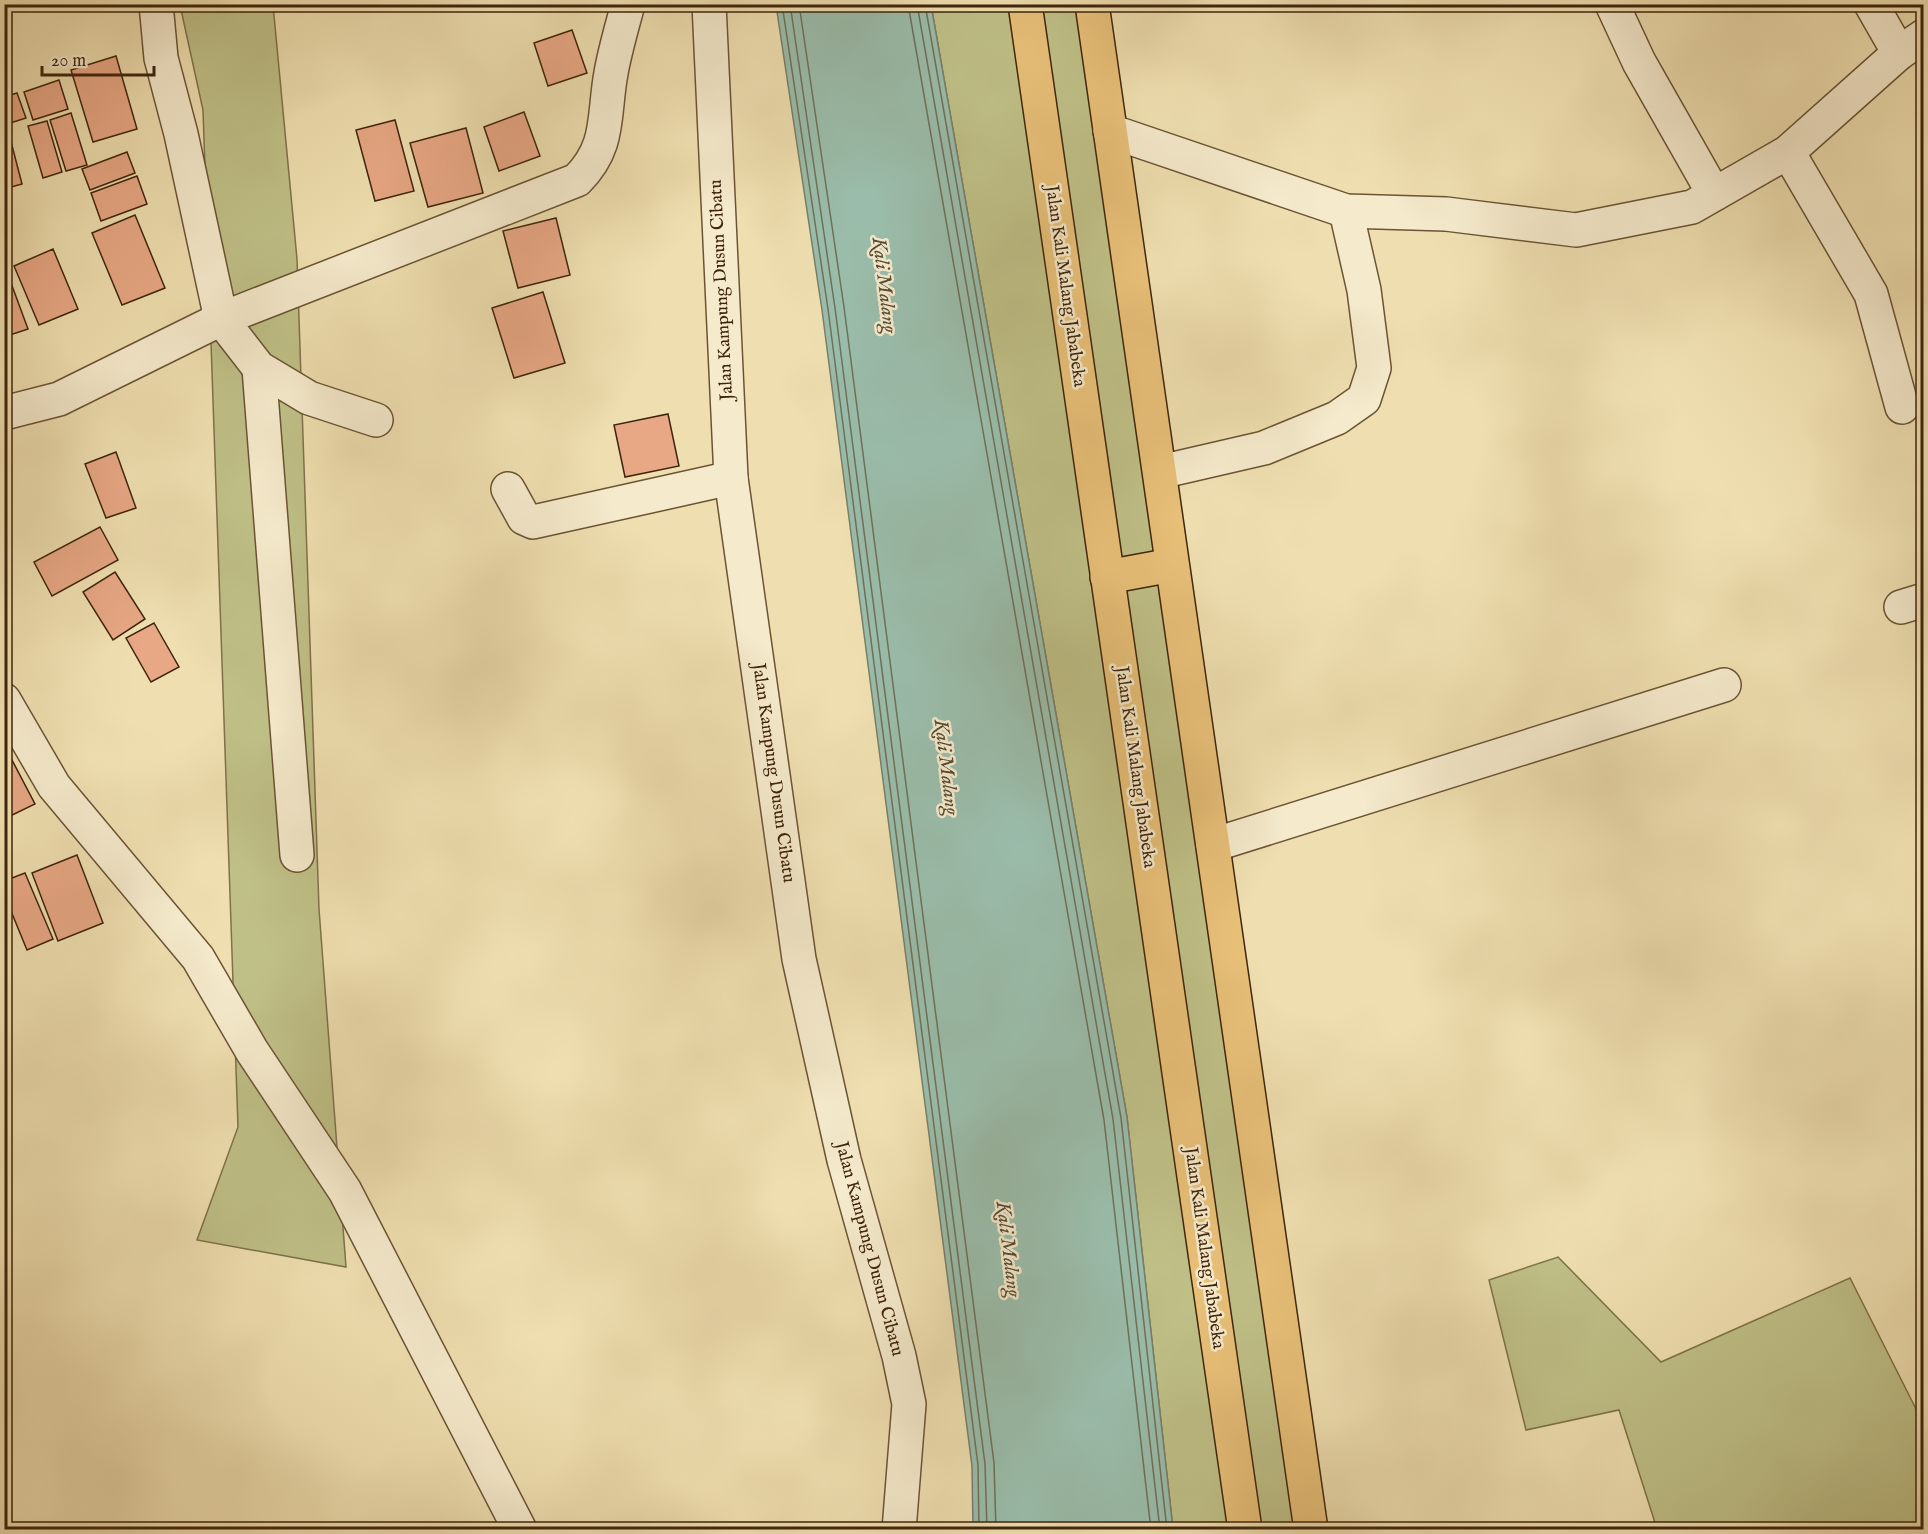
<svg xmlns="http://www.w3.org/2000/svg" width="1928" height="1534" viewBox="0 0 1928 1534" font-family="'IM FELL English',serif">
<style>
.green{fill:#bfc087;stroke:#7f7249;stroke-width:1.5}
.water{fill:#9abdab;stroke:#76806b;stroke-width:1.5}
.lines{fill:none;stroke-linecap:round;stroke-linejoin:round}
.shore{stroke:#6c715b;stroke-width:1.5}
.building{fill:#e8a885;stroke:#3f250b;stroke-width:1.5}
.minor-casing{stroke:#6b5434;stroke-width:36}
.major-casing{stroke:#3f250b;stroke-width:36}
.minor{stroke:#f5eacc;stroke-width:33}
.major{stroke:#e8c078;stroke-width:33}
.labels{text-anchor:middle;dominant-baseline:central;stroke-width:5;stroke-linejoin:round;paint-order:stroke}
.street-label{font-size:18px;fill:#3f250b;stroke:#f5eacc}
.water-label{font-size:20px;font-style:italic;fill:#564b33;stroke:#f5eacc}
</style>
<rect width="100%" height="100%" fill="#efdfb0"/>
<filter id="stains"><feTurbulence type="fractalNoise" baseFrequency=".00333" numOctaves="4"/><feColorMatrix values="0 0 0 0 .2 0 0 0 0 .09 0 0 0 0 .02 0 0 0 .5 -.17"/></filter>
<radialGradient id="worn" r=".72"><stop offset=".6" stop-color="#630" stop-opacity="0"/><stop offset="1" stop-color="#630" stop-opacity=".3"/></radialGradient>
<!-- green -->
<g class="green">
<path d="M180,5H273L297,259L319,909L346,1267L197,1240L238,1127L203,110Z"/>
<path d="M931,5H1092L1311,1529H1173L1127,1117Z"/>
<path d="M1558,1257L1661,1362L1850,1278L1923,1423V1529H1657L1619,1410L1526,1430L1489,1280Z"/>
</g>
<!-- water -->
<path class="water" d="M776,5H931L1127,1117L1173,1529H973L972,1466L822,310Z"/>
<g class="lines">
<!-- shore -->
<g class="shore">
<path d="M782,4L828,309L978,1465L979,1530"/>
<path d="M790,4L835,308L985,1464L987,1530"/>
<path d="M799,4L844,307L994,1463L996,1530"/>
<path d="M908,4L1104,1120L1151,1530"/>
<path d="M917,4L1113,1119L1160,1530"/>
<path d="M925,4L1121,1118L1167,1530"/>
</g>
</g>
<!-- building -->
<g class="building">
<path d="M572,30L587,73L548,86L534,43Z"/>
<path d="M116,56L137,129L93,142L71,70Z"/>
<path d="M59,80L68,109L33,120L24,92Z"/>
<path d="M17,93L26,118L4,125V97Z"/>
<path d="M524,112L540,156L499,171L484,127Z"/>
<path d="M71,113L87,165L66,171L50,120Z"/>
<path d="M395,120L414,191L375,201L356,130Z"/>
<path d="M47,121L62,172L43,178L28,126Z"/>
<path d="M466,128L483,193L428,207L410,143Z"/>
<path d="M8,130L22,184L4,189V131Z"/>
<path d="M127,152L135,173L90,190L82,169Z"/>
<path d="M137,176L147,204L101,221L91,193Z"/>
<path d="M135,215L165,288L122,305L92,233Z"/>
<path d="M556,218L570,275L518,288L503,231Z"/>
<path d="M53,249L78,309L39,325L14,266Z"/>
<path d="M11,283L28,329L4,337V286Z"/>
<path d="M543,292L565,363L514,378L492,308Z"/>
<path d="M668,414L679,466L625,477L614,425Z"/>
<path d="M116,452L136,508L106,518L85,464Z"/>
<path d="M100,527L118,560L52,596L34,562Z"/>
<path d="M115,572L145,619L113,640L83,592Z"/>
<path d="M154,623L179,667L151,682L126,638Z"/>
<path d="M12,760L35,804L4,819V764Z"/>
<path d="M77,855L103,923L58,941L32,873Z"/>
<path d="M25,873L53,939L27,950L4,894V881Z"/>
</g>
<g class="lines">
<defs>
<g id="minor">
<path d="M156,4L161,58L181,134L221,319L259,368L309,398L376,420"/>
<path d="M709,4L731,478L799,959L844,1160L899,1356L909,1404L899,1530"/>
<path d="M1612,4L1639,62L1714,194"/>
<path d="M1871,4L1899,53"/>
<path d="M1110,131L1346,211L1446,214L1576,230L1692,207L1788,152L1899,53L1924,36"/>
<path d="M1788,152L1871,294L1902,407"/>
<path d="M259,368L297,855"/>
<path d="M4,413L59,399L221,319L577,180C611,146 603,116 611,73C615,50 622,27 628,4"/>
<path d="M1160,472L1264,448L1337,418L1364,399L1374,368L1364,290L1346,211"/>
<path d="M508,489L524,518L533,522L731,478"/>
<path d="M1901,607L1924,600"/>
<path d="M4,700L54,786L198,958L252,1051L345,1191L520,1530"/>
<path d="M1213,845L1724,685"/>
</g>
<g id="major">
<path d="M1025,4L1245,1530"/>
<path d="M1092,4L1311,1530"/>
<path d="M1107,577L1172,565"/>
</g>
</defs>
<!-- minor casing -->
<use href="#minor" class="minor-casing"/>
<!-- major casing -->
<use href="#major" class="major-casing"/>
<!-- minor -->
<use href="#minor" class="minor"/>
<!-- major -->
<use href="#major" class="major"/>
</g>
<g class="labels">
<!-- street labels -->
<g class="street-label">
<text transform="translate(1065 286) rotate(82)">Jalan Kali Malang Jababeka</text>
<text transform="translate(722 290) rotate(-93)">Jalan Kampung Dusun Cibatu</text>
<text transform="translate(1135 767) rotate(82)">Jalan Kali Malang Jababeka</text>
<text transform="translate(773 773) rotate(82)">Jalan Kampung Dusun Cibatu</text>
<text transform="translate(1204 1248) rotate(82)">Jalan Kali Malang Jababeka</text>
<text transform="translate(869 1249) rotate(75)">Jalan Kampung Dusun Cibatu</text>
</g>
<!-- water labels -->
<g class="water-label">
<text transform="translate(884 285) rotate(83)">Kali Malang</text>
<text transform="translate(946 767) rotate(83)">Kali Malang</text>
<text transform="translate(1008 1249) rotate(83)">Kali Malang</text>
</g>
</g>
<!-- margin -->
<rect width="1928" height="1534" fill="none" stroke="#efdfb0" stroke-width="24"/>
<rect x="6" y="6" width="1916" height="1522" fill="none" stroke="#3f250b" stroke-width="3"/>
<rect x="12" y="12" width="1904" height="1510" fill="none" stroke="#3f250b" stroke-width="1.5"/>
<!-- scale -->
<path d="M42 66v9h112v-9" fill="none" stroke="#3f250b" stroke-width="3"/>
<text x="51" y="66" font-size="18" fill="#3f250b" stroke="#f5eacc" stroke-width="4.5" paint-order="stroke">20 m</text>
<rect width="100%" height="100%" filter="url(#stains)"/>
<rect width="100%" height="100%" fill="url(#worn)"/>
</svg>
